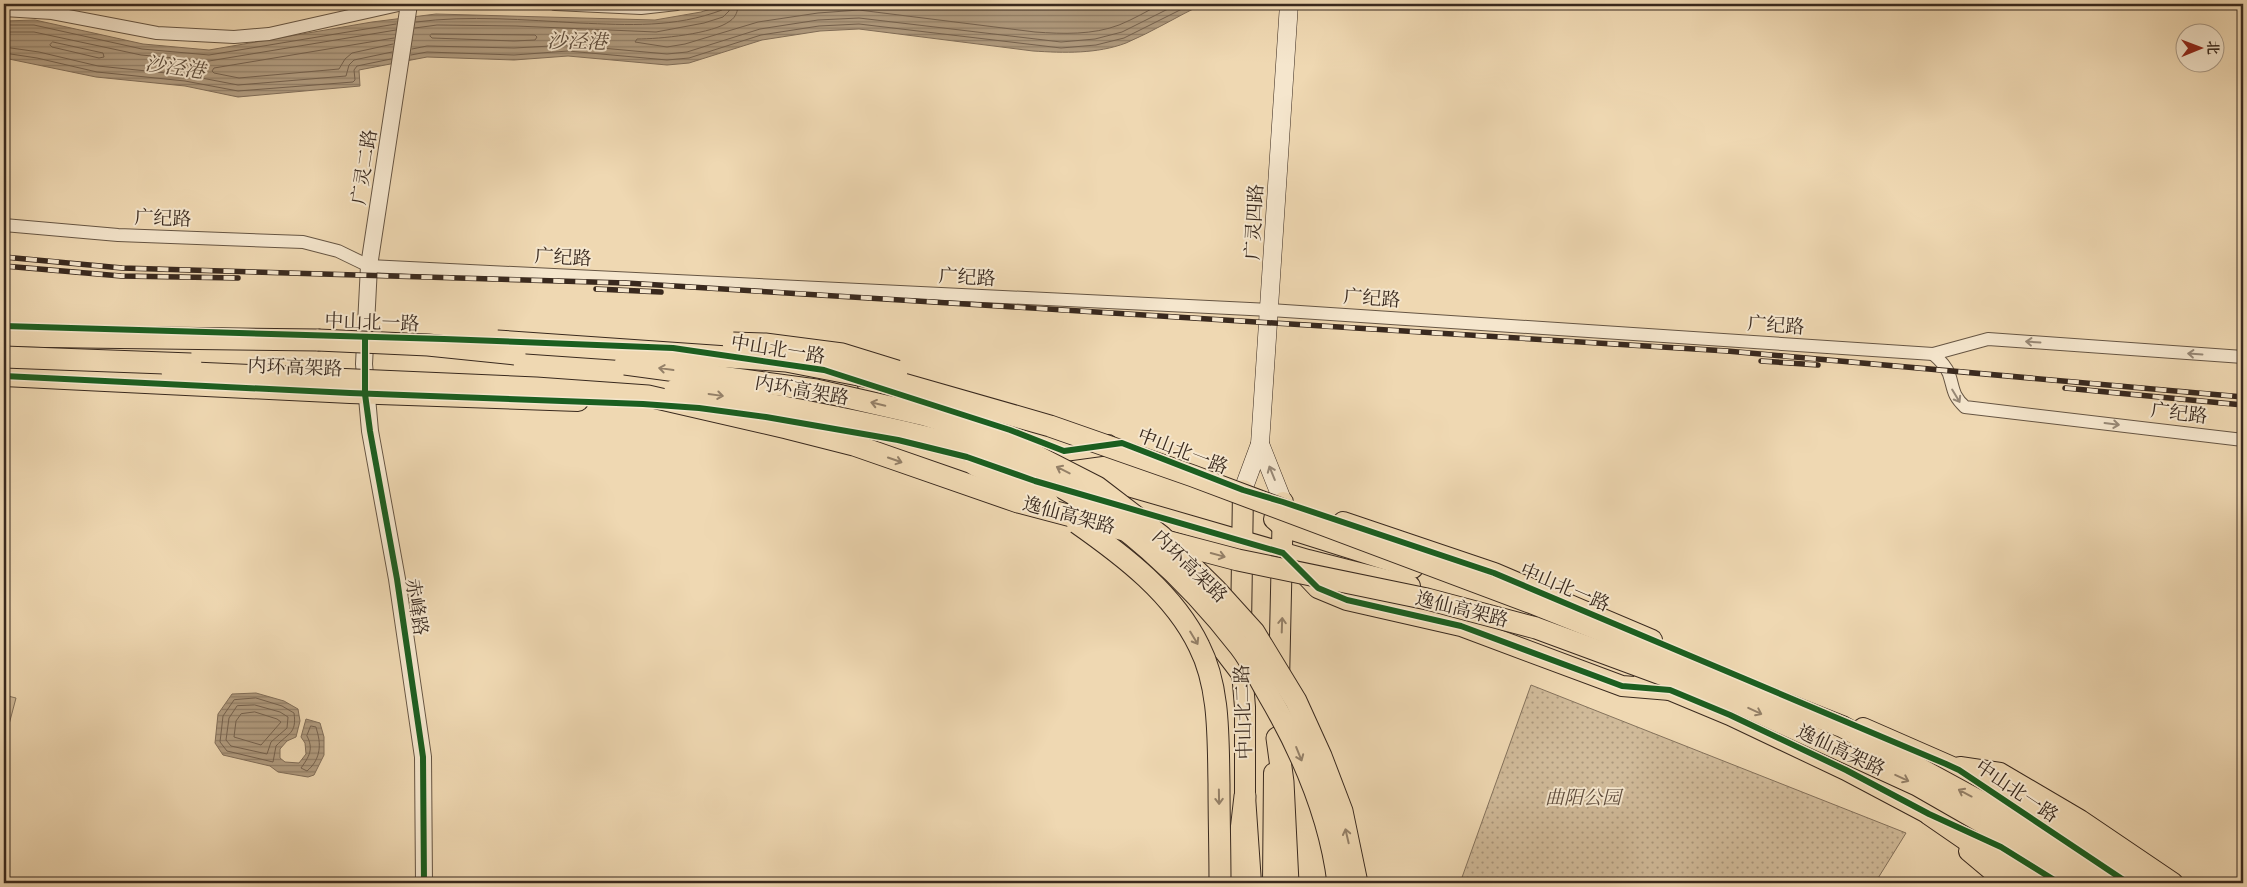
<svg xmlns="http://www.w3.org/2000/svg" width="2247" height="887" viewBox="0 0 2247 887" font-family="'EB Garamond','Noto Serif SC',serif">
<style>
.green{fill:url(#green-dots);stroke:#84725c}
.pitch{fill:#d0ba99;stroke:#84725c}
.water{fill:url(#water-rules);stroke:#816e59}
.lines{fill:none;stroke-linecap:round;stroke-linejoin:round}
.shore{stroke:#75624f;stroke-width:1}
.minor-casing{stroke:#665543;stroke-width:14}
.tertiary-casing{stroke:#665543;stroke-width:18}
.secondary-casing{stroke:#39291e;stroke-width:19}
.primary-casing{stroke:#39291e;stroke-width:22}
.trunk-casing{stroke:#39291e;stroke-width:23}
.minor{stroke:#f5e6cd;stroke-width:12}
.tertiary{stroke:#f5e6cd;stroke-width:16}
.secondary{stroke:#f5e6cd;stroke-width:18}
.primary{stroke:#efd8b2;stroke-width:20}
.trunk{stroke:#efd8b2;stroke-width:21}
.rail-casing{stroke:#39291e;stroke-width:5.5}
.rail{stroke:#f5e6cd;stroke-width:4;stroke-dasharray:11;stroke-linecap:butt}
.trunk-bridge-casing{stroke:#39291e;stroke-width:23;stroke-linecap:butt}
.trunk-bridge{stroke:#efd8b2;stroke-width:21}
.cycleway-casing{stroke:#f5e6cd;stroke-width:9}
.cycleway{stroke:#1b5e20;stroke-width:6}
.oneway{stroke:#978876}
.oneway2{stroke:#948068}
.labels{text-anchor:middle;dominant-baseline:central;stroke-width:4;stroke-linejoin:round;paint-order:stroke}
.street-label{font-size:19px;fill:#39291e;stroke:#f5e6cd}
.park-label{font-size:19px;font-style:italic;fill:#5f4d3d;stroke:#f5e6cd}
.water-label{font-size:20px;font-style:italic;fill:#5d4c3b;stroke:#f5e6cd}
</style>
<defs>
<pattern id="green-dots" width="8" height="8" patternUnits="userSpaceOnUse" patternTransform="scale(1.25)"><rect width="8" height="8" fill="#d0ba99"/><path d="M2 2h.1M6 6h.1" fill="none" stroke="#aa977c" stroke-width="1.8" stroke-linecap="round"/></pattern>
<pattern id="water-rules" width="6" height="5" patternUnits="userSpaceOnUse" patternTransform="scale(1.25)"><rect width="6" height="5" fill="#b19c80"/><path d="M0 2.5h6" fill="none" stroke="#917f68"/></pattern>
</defs>
<rect width="100%" height="100%" fill="#efd8b2"/>
<filter id="stains"><feTurbulence type="fractalNoise" baseFrequency=".004" numOctaves="4"/><feColorMatrix values="0 0 0 0 .2 0 0 0 0 .09 0 0 0 0 .02 0 0 0 .5 -.17"/></filter>
<radialGradient id="worn" r=".72"><stop offset=".6" stop-color="#630" stop-opacity="0"/><stop offset="1" stop-color="#630" stop-opacity=".3"/></radialGradient>
<!-- green -->
<path class="green" d="M1531,685L1906,833L1875,883H1460Z"/>
<!-- pitch -->
<path class="pitch" d="M4,695L16,698L7,732L4,731Z"/>
<!-- water -->
<g class="water">
<path d="M727,4H1032L1048,6L1203,4C1178,16 1152,32 1126,43C1097,54 1064,53 1033,51L859,29L820,31L762,40L689,63L667,65L568,56L514,60L427,57L359,70L360,86L238,97L185,86L96,77L4,58V21L35,20L143,44L209,50L372,22L436,14L655,20L701,12Z"/>
<path d="M256,693L284,701L298,709L300,721L296,737L287,741L280,749V758L285,762L299,763L306,754L305,743L301,737L306,719L320,723L324,737V755L314,775L308,777L278,772L270,766L223,755L215,743L218,714L232,694Z"/>
</g>
<g class="lines">
<!-- shore -->
<g class="shore">
<path d="M738,4C738,11 736,17 730,21C713,34 659,39 637,39L635,42L667,47L685,44L758,22L818,13L859,10L1035,32C1063,34 1093,35 1119,25C1134,19 1147,11 1161,4"/>
<path d="M416,22C469,15 525,20 579,23C629,25 674,28 722,10L725,4"/>
<path d="M4,25H34L142,49L209,55L396,24"/>
<path d="M415,28L437,25L516,26L656,32L704,23L723,17L729,11L731,4"/>
<path d="M4,32H34L141,55L209,61L396,30"/>
<path d="M432,34L535,35L537,37L535,40L514,41L432,38L430,36Z"/>
<path d="M53,42L103,53L104,57L99,58L52,47L50,45Z"/>
<path d="M393,44L352,53L345,59L339,69L239,78L214,73L212,71L214,68L394,38"/>
<path d="M4,47L39,52L98,66L186,75L238,85L346,76L349,65L354,60L392,52"/>
<path d="M412,49L427,46L514,48L569,45L667,54L687,52L760,29L818,20L859,18L1061,42L1095,39L1122,32L1178,4"/>
<path d="M4,53L37,58L97,72L185,81L238,91L353,82L355,80L354,70L357,66L391,59"/>
<path d="M411,55L427,52L514,55L568,51L667,60L689,58L761,35L819,26L859,24L1061,48L1096,45L1124,38L1192,4"/>
<path d="M256,698L282,706L294,713C297,734 288,733 276,746L273,762L227,751L220,742L223,716L234,700Z"/>
<path d="M255,705L280,712L288,717L287,728L271,742L267,754L231,746L226,740L229,718L237,706Z"/>
<path d="M255,712L277,719L281,722L261,745L234,737L236,721L241,714Z"/>
<path d="M311,726L316,727L317,731C322,747 319,761 307,771L301,768C309,757 314,749 307,736Z"/>
</g>
<defs>
<g id="minor">
<path d="M555,4L641,8L677,4"/>
<path d="M4,10L52,13L157,33L234,37L269,34L403,4"/>
<path d="M4,225L118,235L303,242L338,251L369,266L1270,310L1933,354L1988,339L2243,357"/>
<path d="M1933,354C1940,360 1946,366 1949,374C1954,389 1952,395 1965,407L2243,440"/>
</g>
<path id="tertiary" d="M409,4L369,266L364,364L370,431L397,579L423,757L424,883"/>
<g id="secondary">
<path d="M1260,444L1283,502"/>
<path d="M1243,490L1260,444L1289,4"/>
</g>
<g id="primary">
<path d="M4,376L350,393L578,401"/>
<path d="M868,385L1010,430L1064,451L1108,445"/>
<path d="M801,423L886,438"/>
<path d="M898,440L950,466L993,481"/>
<path d="M1122,506L1308,560L1410,586"/>
<path d="M1274,519L1283,527L1413,568"/>
<path d="M1343,522L1494,573L1652,640"/>
<path d="M1299,568L1318,588L1347,600L1461,626L1622,686L1670,690L1730,715L1846,770L1929,814L2001,847L2059,883"/>
<path d="M1173,584L1241,673"/>
<path d="M1241,628L1243,490"/>
<path d="M1241,660L1245,707V796L1251,883"/>
<path d="M1643,672L1670,690"/>
<path d="M1279,682L1283,502"/>
<path d="M1863,728L1959,770L2128,883"/>
<path d="M1960,767L2000,773L2080,820L2173,883"/>
<path d="M1969,851L2007,883"/>
<path d="M1273,883L1274,773"/>
</g>
<g id="trunk">
<path d="M4,336L318,340"/>
<path d="M1277,738L1283,782L1288,883"/>
<path d="M1959,770L2026,801L2120,860L2151,883"/>
<path d="M1929,814L2029,883"/>
<path d="M1235,883L1245,796"/>
</g>
</defs>
<!-- minor casing -->
<use href="#minor" class="minor-casing"/>
<!-- tertiary casing -->
<use href="#tertiary" class="tertiary-casing"/>
<!-- secondary casing -->
<use href="#secondary" class="secondary-casing"/>
<!-- primary casing -->
<use href="#primary" class="primary-casing"/>
<!-- trunk casing -->
<use href="#trunk" class="trunk-casing"/>
<!-- minor -->
<use href="#minor" class="minor"/>
<!-- tertiary -->
<use href="#tertiary" class="tertiary"/>
<!-- secondary -->
<use href="#secondary" class="secondary"/>
<!-- primary -->
<use href="#primary" class="primary"/>
<!-- trunk -->
<use href="#trunk" class="trunk"/>
<defs>
<g id="rail">
<path d="M4,257L122,268L626,283L1727,351L2243,397"/>
<path d="M4,266L121,276L238,278"/>
<path d="M596,289L661,292"/>
<path d="M1761,361L1818,365"/>
<path d="M2065,388L2243,405"/>
</g>
</defs>
<!-- rail casing -->
<use href="#rail" class="rail-casing"/>
<!-- rail -->
<use href="#rail" class="rail"/>
<defs>
<g id="trunk-bridge">
<path d="M318,340L428,345L515,354"/>
<path d="M497,341L786,361L900,383L1050,426L1193,476L1532,603L1843,727L1990,807L2110,883"/>
<path d="M733,343L765,344L842,354L897,371"/>
<path d="M4,357L191,364"/>
<path d="M625,364L816,390L925,415L1009,442L1097,487L1161,536L1216,590L1254,632L1296,701L1321,756L1342,811L1357,883"/>
<path d="M172,372L536,388L648,396L787,428L854,445L1018,502L1238,560L1427,599L1536,628L1734,701L1917,785L2020,844L2079,883"/>
<path d="M675,390C731,396 785,407 840,418C908,432 976,446 1039,476C1116,511 1189,581 1240,647C1251,661 1259,679 1268,694C1302,752 1330,816 1338,883"/>
<path d="M975,465L1015,484L1048,502"/>
<path d="M1077,523C1124,556 1174,594 1199,646C1220,687 1218,739 1219,784C1219,817 1220,850 1220,883"/>
</g>
</defs>
<!-- trunk-bridge casing -->
<use href="#trunk-bridge" class="trunk-bridge-casing"/>
<!-- trunk-bridge -->
<use href="#trunk-bridge" class="trunk-bridge"/>
<defs>
<g id="cycleway">
<path d="M4,326L444,339L673,348L824,370L1010,430L1064,451L1122,443L1243,490L1283,502L1494,573L1946,764L1959,770L2128,883"/>
<path d="M365,337V394L370,431L397,579L423,757L424,883"/>
<path d="M4,376L350,393L643,404L699,408L766,417L898,440L967,457L1035,481L1283,553L1318,588L1347,600L1461,626L1622,686L1670,690L1730,715L1846,770L1929,814L2001,847L2059,883"/>
</g>
</defs>
<!-- cycleway casing -->
<use href="#cycleway" class="cycleway-casing"/>
<!-- cycleway -->
<use href="#cycleway" class="cycleway"/>
</g>
<!-- one-way arrows -->
<defs><path id="oneway-shaft" d="M-6 0H5M1.5-3L5.5 0L1.5 3" fill="none" stroke-width="1.6" stroke-linecap="round" stroke-linejoin="round" transform="scale(1.25)"/></defs>
<g class="oneway">
<use href="#oneway-shaft" transform="translate(2033 342) rotate(-176)"/>
<use href="#oneway-shaft" transform="translate(2195 354) rotate(-176)"/>
<use href="#oneway-shaft" transform="translate(1956 396) rotate(59)"/>
<use href="#oneway-shaft" transform="translate(2112 424) rotate(7)"/>
<use href="#oneway-shaft" transform="translate(1272 473) rotate(-112)"/>
</g>
<g class="oneway2">
<use href="#oneway-shaft" transform="translate(666 369) rotate(-172)"/>
<use href="#oneway-shaft" transform="translate(716 395) rotate(8)"/>
<use href="#oneway-shaft" transform="translate(878 404) rotate(-167)"/>
<use href="#oneway-shaft" transform="translate(895 460) rotate(19)"/>
<use href="#oneway-shaft" transform="translate(1063 470) rotate(-153)"/>
<use href="#oneway-shaft" transform="translate(1218 555) rotate(15)"/>
<use href="#oneway-shaft" transform="translate(1282 625) rotate(-88)"/>
<use href="#oneway-shaft" transform="translate(1194 638) rotate(59)"/>
<use href="#oneway-shaft" transform="translate(1755 711) rotate(25)"/>
<use href="#oneway-shaft" transform="translate(1299 754) rotate(68)"/>
<use href="#oneway-shaft" transform="translate(1902 778) rotate(25)"/>
<use href="#oneway-shaft" transform="translate(1965 793) rotate(-152)"/>
<use href="#oneway-shaft" transform="translate(1219 797) rotate(89)"/>
<use href="#oneway-shaft" transform="translate(1347 836) rotate(-103)"/>
</g>
<g class="labels">
<!-- street labels -->
<g class="street-label">
<text transform="translate(364 167) rotate(-81)">广灵二路</text>
<text transform="translate(163 218) rotate(2)">广纪路</text>
<text transform="translate(1254 222) rotate(-87)">广灵四路</text>
<text transform="translate(563 257) rotate(3)">广纪路</text>
<text transform="translate(967 277) rotate(3)">广纪路</text>
<text transform="translate(1372 298) rotate(4)">广纪路</text>
<text transform="translate(372 322) rotate(2)">中山北一路</text>
<text transform="translate(1776 325) rotate(4)">广纪路</text>
<text transform="translate(778 349) rotate(9)">中山北一路</text>
<text transform="translate(295 367) rotate(2)">内环高架路</text>
<text transform="translate(802 390) rotate(10)">内环高架路</text>
<text transform="translate(2179 413) rotate(7)">广纪路</text>
<text transform="translate(1183 451) rotate(21)">中山北一路</text>
<text transform="translate(1069 515) rotate(15)">逸仙高架路</text>
<text transform="translate(1190 566) rotate(44)">内环高架路</text>
<text transform="translate(1565 587) rotate(23)">中山北一路</text>
<text transform="translate(417 607) rotate(81)">赤峰路</text>
<text transform="translate(1462 609) rotate(14)">逸仙高架路</text>
<text transform="translate(1243 712) rotate(-92)">中山北二路</text>
<text transform="translate(1841 750) rotate(25)">逸仙高架路</text>
<text transform="translate(2017 791) rotate(34)">中山北一路</text>
</g>
<!-- park labels -->
<g class="park-label">
<text x="1583" y="797">曲阳公园</text>
</g>
<!-- water labels -->
<g class="water-label">
<text transform="translate(577 41) rotate(1)">沙泾港</text>
<text transform="translate(175 67) rotate(8)">沙泾港</text>
</g>
</g>
<!-- margin -->
<rect width="2247" height="887" fill="none" stroke="#efd8b2" stroke-width="20"/>
<rect x="5" y="5" width="2237" height="877" fill="none" stroke="#39291e" stroke-width="2.5"/>
<rect x="10" y="10" width="2227" height="867" fill="none" stroke="#39291e"/>
<!-- north arrow -->
<g transform="translate(2200 48) rotate(89)"><circle r="24" fill="#f5e6cd" stroke="#aa9a87"/>
<path d="M0-4L9 19L0 12L-9 19Z" fill="#8f2418"/>
<text y="-8" font-size="14" font-weight="bold" text-anchor="middle" fill="#39291e">北</text>
</g>
<rect width="100%" height="100%" filter="url(#stains)"/>
<rect width="100%" height="100%" fill="url(#worn)"/>
</svg>
